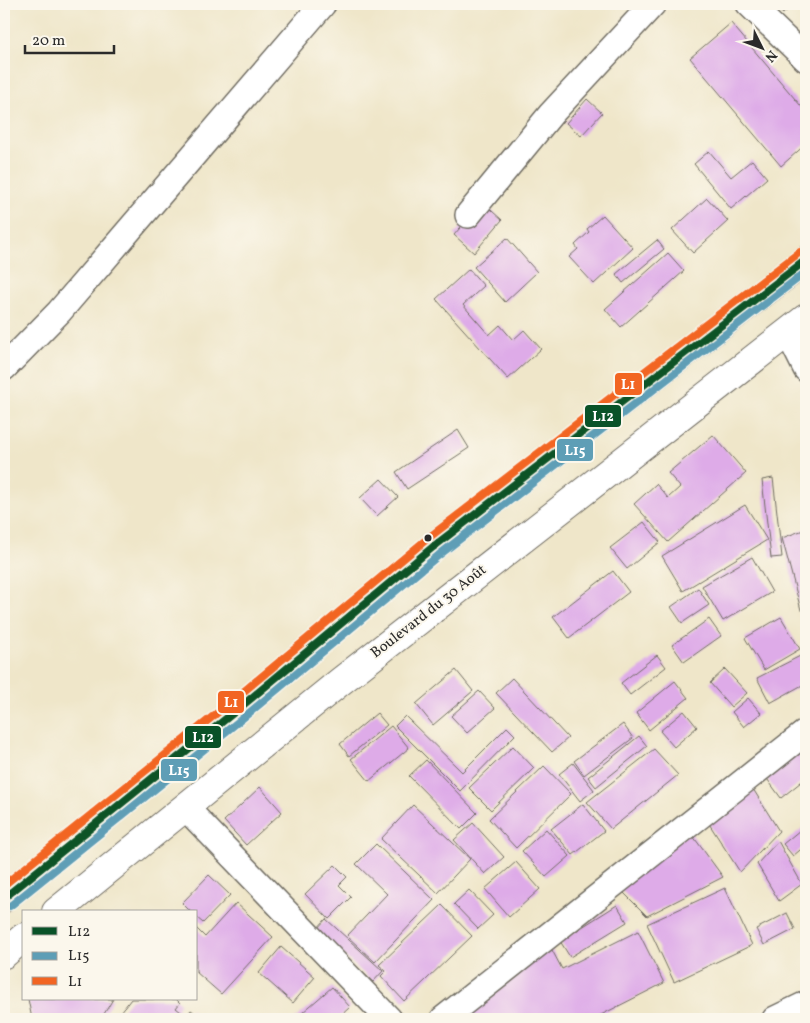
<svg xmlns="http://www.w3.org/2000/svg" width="810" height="1023" viewBox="0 0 810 1023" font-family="Vollkorn,serif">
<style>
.building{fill:#deabe8}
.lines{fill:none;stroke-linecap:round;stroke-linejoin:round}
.street-casing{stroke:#706c62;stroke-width:28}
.highway-casing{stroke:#706c62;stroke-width:30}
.street{stroke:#fff;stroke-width:25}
.highway{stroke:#fff;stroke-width:28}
.bus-1-casing{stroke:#fbf7ec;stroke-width:11}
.bus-2-casing{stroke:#fbf7ec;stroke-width:11}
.bus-3-casing{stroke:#fbf7ec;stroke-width:11}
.bus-1{stroke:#095228;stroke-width:8}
.bus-2{stroke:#5e9eb6;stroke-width:8}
.bus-3{stroke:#f26522;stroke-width:8}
.bus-dot{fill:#2b2b2b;stroke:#fbf7ec;stroke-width:2}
.labels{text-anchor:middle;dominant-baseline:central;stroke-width:4;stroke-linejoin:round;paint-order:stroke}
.street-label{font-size:15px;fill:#2b2b2b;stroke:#fbf7ec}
.line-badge{stroke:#fbf7ec;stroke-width:2}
.badge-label{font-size:14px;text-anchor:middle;font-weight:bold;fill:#fff}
</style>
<rect width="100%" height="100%" fill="#fbf7ec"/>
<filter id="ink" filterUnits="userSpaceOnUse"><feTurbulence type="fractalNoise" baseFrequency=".02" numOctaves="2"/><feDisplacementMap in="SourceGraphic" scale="10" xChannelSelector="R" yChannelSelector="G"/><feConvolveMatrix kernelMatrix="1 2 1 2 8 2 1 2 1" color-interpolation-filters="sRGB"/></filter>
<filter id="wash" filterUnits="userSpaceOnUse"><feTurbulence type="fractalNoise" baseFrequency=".0096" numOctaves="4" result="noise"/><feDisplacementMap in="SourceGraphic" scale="20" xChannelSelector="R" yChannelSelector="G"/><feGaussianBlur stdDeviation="1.12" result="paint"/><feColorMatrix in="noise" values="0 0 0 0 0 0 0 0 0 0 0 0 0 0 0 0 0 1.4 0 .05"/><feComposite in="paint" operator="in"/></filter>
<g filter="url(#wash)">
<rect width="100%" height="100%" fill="#efe6c9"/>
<g id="blocks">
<!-- building -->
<g class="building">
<path d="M772,4H794L783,14Z"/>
<path d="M731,23L806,112V144L781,166L690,58Z"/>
<path d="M587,99L602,113L581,136L566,123Z"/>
<path d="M709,151L731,177L752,160L767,178L731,209L694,164Z"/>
<path d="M707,198L728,221L693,253L672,230Z"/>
<path d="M482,202L502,220L474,253L454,235Z"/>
<path d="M603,215L633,248L594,284L569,257L578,249L575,245L589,232L587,229Z"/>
<path d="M507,238L537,272L505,302L474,267Z"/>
<path d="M657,240L664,249L623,283L616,274Z"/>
<path d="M668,253L684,271L621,327L605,309Z"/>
<path d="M469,269L484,286L463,305L489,335L500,325L513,340L524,330L541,349L508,379L436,299Z"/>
<path d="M458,430L469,448L407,489L396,472Z"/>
<path d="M713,435L746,473L668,542L634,504L656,484L668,498L680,487L668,473Z"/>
<path d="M773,478L782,557L771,558L762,480Z"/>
<path d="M381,479L398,497L377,516L360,498Z"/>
<path d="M745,505L767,540L683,591L662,556Z"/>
<path d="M644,522L660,542L627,569L610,548Z"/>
<path d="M806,529V609L801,610L782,538Z"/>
<path d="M752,557L772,592L723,621L702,586Z"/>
<path d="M613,571L629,592L569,638L553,617Z"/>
<path d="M698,588L709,605L682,623L671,607Z"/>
<path d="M781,617L800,649L764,670L745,638Z"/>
<path d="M709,619L721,636L684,662L672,645Z"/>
<path d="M806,653V683L770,703L757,678Z"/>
<path d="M657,655L666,667L630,695L621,683Z"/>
<path d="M725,669L747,693L731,707L710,683Z"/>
<path d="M456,670L473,691L433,725L416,704Z"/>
<path d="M512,678L568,738L552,752L496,693Z"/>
<path d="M675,681L688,698L649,730L636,713Z"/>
<path d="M479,691L495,708L467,733L451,716Z"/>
<path d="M748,698L761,713L744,727L732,712Z"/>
<path d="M684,711L697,727L674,747L660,731Z"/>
<path d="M377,713L387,725L349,756L340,744Z"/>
<path d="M405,716L462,772L507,727L515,735L460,791L395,726Z"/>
<path d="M623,724L633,738L584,775L574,761Z"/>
<path d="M391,726L409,748L369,781L351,759Z"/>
<path d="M639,736L647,746L596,787L588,777Z"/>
<path d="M806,745V778L781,798L765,776Z"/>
<path d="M513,746L534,768L491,810L469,788Z"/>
<path d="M654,749L678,775L611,829L587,802Z"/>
<path d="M426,760L477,813L461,829L409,776Z"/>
<path d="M573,763L594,790L580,801L559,774Z"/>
<path d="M544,766L571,794L516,848L489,819Z"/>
<path d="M750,784L779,831L740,872L706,819Z"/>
<path d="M260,787L282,812L246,845L224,821Z"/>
<path d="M583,804L604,831L573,855L551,829Z"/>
<path d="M413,805L470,859L438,893L381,839Z"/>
<path d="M473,823L504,857L485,874L454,840Z"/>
<path d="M806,825V845L793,856L783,844Z"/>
<path d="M546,829L570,856L546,877L522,851Z"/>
<path d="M690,832L723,877L647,916L618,887Z"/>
<path d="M778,841L802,884L779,901L757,864Z"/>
<path d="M376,844L434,900L375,962L347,936L387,894L356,864Z"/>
<path d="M516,862L540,889L509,917L485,889Z"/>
<path d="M335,865L347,877L339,885L351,897L329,919L305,894Z"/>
<path d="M209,875L230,895L203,923L196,917V912H191L182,903Z"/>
<path d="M725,888L752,945L674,982L647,924Z"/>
<path d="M469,890L493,915L478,929L454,904Z"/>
<path d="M236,903L273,937L221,994L196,972V928L205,937Z"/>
<path d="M442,905L472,936L404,1001L381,976L386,971L379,965Z"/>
<path d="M617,905L627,922L570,957L560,941Z"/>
<path d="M787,913L795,929L764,945L756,929Z"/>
<path d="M326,919L383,971L373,982L316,930Z"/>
<path d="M638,931L664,983L593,1019H450L443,1006L552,950L562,969Z"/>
<path d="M281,947L315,977L293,1003L259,973Z"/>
<path d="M332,987L350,1007L337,1019H295Z"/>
<path d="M28,999H113L101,1019H32Z"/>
<path d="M131,999H176L180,1003L176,1008L186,1016L191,1010L203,1019H129L121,1012Z"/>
</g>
</g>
</g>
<g filter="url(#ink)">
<use href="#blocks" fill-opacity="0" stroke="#706c62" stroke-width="1"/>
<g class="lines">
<defs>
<g id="street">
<path d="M749,4L806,59"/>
<path d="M468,215L551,114L653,4"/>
<path d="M788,333L806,369"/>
<path d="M4,368L59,312L323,4"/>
<path d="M185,807L389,1019"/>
<path d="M443,1019L806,732"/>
<path d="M775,1019L806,1004"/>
</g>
<g id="highway">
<path d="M4,898L243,705L433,547L806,260"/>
<path d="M56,912L341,681L806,318"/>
<path d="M4,954L24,937"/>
</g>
</defs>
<!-- street casing -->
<use href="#street" class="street-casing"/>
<!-- highway casing -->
<use href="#highway" class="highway-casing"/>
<!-- street -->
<use href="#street" class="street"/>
<!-- highway -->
<use href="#highway" class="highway"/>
<defs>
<path id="bus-1" d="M4,898L243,705L433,547L806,260"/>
<path id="bus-2" d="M10,906L249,713L439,555L806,272"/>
<path id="bus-3" d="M4,885L237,697L427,539L800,252"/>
</defs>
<!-- bus-1 casing -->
<use href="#bus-1" class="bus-1-casing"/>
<!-- bus-2 casing -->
<use href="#bus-2" class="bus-2-casing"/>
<!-- bus-3 casing -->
<use href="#bus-3" class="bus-3-casing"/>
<!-- bus-1 -->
<use href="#bus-1" class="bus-1"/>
<!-- bus-2 -->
<use href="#bus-2" class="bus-2"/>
<!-- bus-3 -->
<use href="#bus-3" class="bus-3"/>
</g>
</g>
<!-- markers -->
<circle class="bus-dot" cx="428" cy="538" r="4.5"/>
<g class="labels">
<!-- street labels -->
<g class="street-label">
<text transform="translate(429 612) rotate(-38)">Boulevard du 30 Août</text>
</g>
</g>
<g class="line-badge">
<rect x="614" y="372" width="29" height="24" rx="5" fill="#f26522"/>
<rect x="584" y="404" width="38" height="24" rx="5" fill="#095228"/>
<rect x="556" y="438" width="38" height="24" rx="5" fill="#5e9eb6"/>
<rect x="217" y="690" width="28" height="24" rx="5" fill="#f26522"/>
<rect x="184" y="725" width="38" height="24" rx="5" fill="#095228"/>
<rect x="160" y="758" width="38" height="24" rx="5" fill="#5e9eb6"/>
</g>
<g class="badge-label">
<text x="628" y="389">L1</text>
<text x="603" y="421">L12</text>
<text x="575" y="455">L15</text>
<text x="231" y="707">L1</text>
<text x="203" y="742">L12</text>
<text x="179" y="775">L15</text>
</g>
<!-- margin -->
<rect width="810" height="1023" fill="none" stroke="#fbf7ec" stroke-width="20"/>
<!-- legend -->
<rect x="22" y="910" width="175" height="90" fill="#fbf7ec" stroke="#a8a59f"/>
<rect x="32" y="927" width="25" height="8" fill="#095228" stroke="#a8a59f"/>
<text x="68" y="936" font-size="15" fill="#2b2b2b">L12</text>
<rect x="32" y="952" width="25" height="8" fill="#5e9eb6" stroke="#a8a59f"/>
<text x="68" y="960" font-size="15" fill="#2b2b2b">L15</text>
<rect x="32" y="977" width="25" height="8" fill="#f26522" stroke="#a8a59f"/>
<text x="68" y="986" font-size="15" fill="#2b2b2b">L1</text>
<!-- north arrow -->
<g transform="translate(762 48) rotate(132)" stroke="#fbf7ec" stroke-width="4" paint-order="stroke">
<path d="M0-4L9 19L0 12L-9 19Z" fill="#2b2b2b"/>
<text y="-8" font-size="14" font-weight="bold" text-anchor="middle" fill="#2b2b2b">N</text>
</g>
<!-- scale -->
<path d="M25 45v8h89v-8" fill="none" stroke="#2b2b2b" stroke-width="2.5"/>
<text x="32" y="45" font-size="15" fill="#2b2b2b" stroke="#fbf7ec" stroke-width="4" paint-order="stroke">20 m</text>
</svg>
